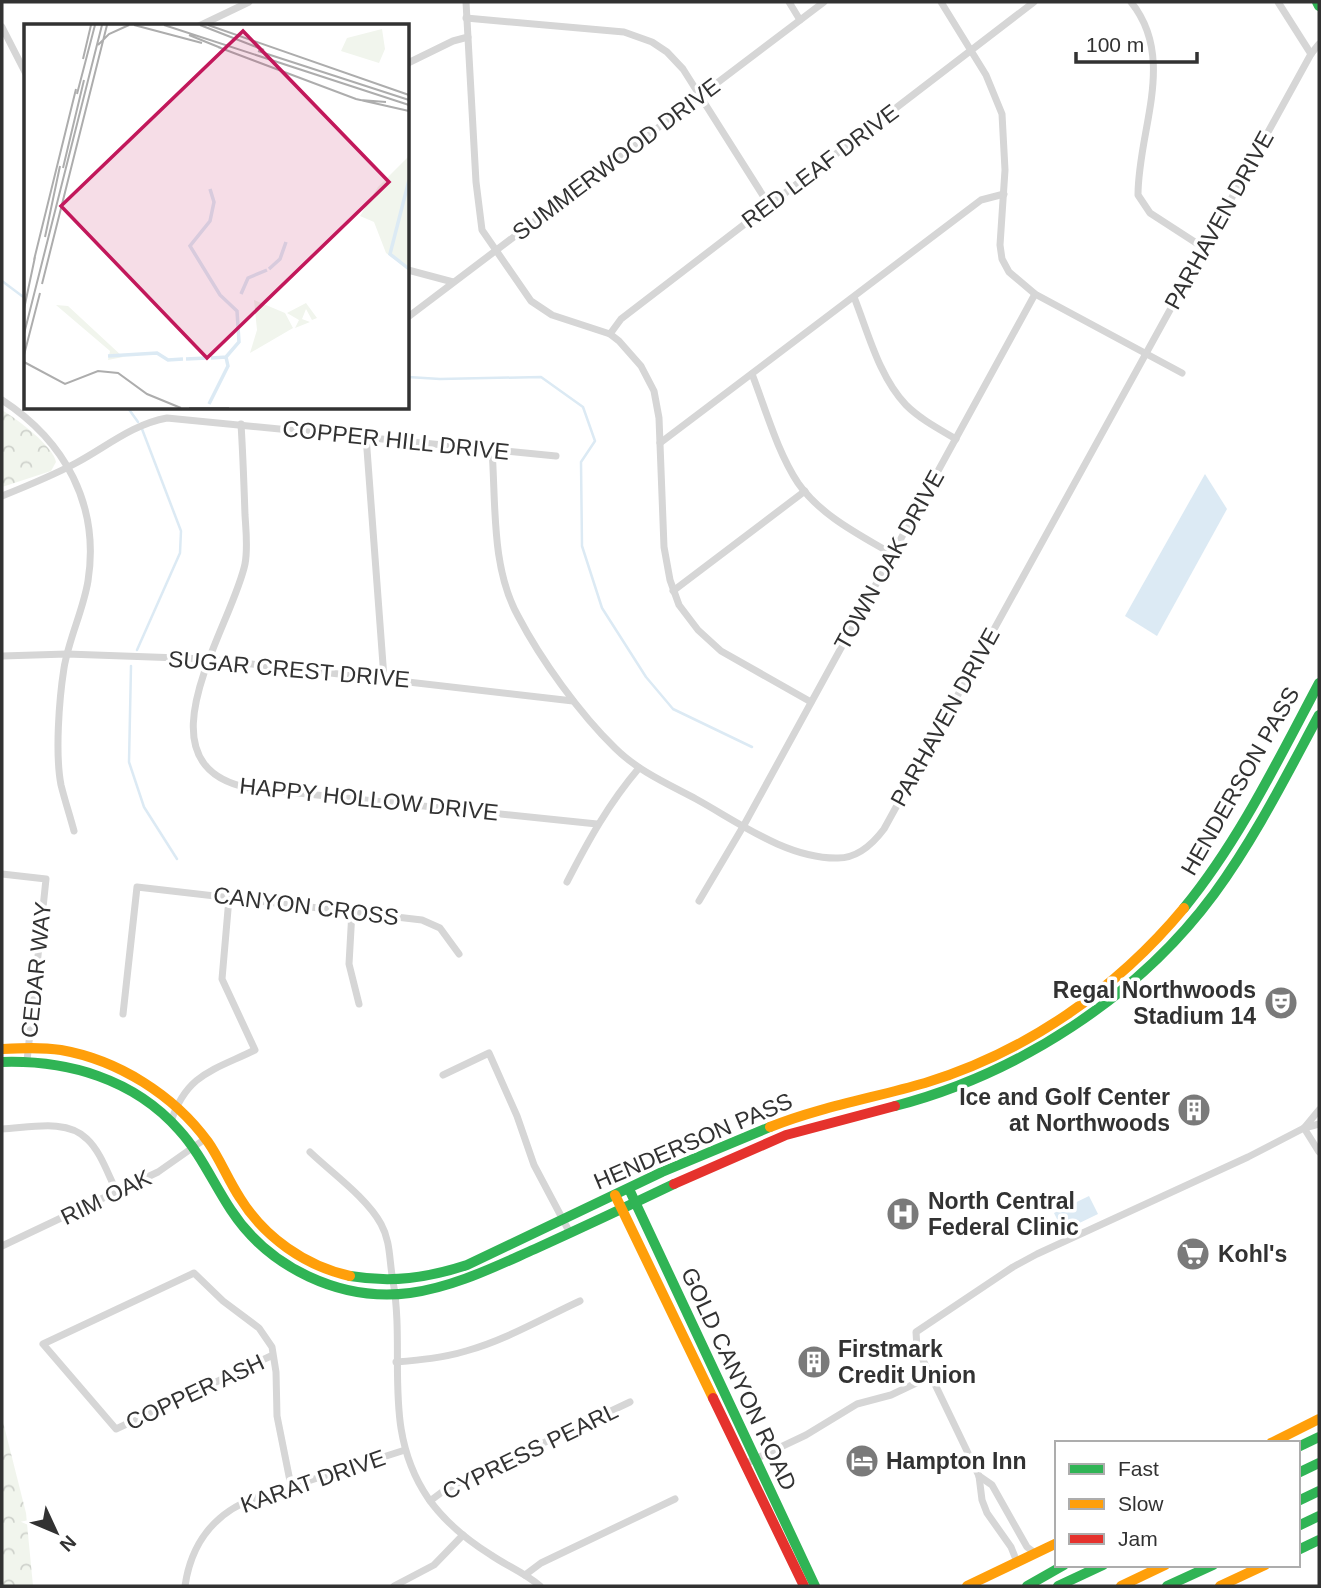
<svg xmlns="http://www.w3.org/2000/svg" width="1321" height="1588" viewBox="0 0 1321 1588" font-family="Arial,sans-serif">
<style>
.forest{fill:url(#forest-crowns)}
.water{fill:#dceaf4}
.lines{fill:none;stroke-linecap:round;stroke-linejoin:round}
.stream{stroke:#dceaf4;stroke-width:2.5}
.street{stroke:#d6d6d6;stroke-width:7}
.fast{stroke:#30b455;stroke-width:10}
.slow{stroke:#ff9f0a;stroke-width:10}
.jam{stroke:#e5322d;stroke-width:10}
.labels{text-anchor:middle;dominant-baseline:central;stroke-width:7;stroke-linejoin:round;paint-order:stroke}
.street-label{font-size:23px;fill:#323232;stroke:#fff}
.poi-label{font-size:23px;font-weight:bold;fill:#323232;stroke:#fff;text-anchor:start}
.inset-river{fill:none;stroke:#dceaf4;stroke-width:3.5}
.inset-road{fill:none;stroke:#adadad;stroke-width:2}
.view{fill:#c2185b;fill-opacity:0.15;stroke:#c2185b;stroke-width:3.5}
.inset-edge{fill:none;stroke:#323232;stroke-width:3.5}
</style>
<defs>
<pattern id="forest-crowns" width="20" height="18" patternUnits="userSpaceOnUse" patternTransform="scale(1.75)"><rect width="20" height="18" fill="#f1f5ed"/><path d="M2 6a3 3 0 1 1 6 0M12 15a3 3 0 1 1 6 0" fill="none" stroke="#cfd2cc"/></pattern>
</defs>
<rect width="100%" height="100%" fill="#fff"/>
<!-- forest -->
<g class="forest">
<path d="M2,410C17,419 53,446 56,462L51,471L2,487Z"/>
<path d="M2,1418L26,1513L33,1586H2Z"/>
</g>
<!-- water -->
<g class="water">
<path d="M1205,474L1227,509L1157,636L1125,616Z"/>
<path d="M1089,1196L1098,1214L1063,1231L1054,1213Z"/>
</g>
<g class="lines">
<!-- stream -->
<g class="stream">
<path d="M2,281L26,299"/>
<path d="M408,377L440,379L541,377L583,407L595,441L581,462L582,546L602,608L646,677L673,709L752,747"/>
<path d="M128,408L138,422"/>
<path d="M137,650L180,553L181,531L142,429"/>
<path d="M131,666L129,762L144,807L177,859"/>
</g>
<!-- street -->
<g class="street">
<path d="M466,2L476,182L482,230L531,301L552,315L610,334L619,341L641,366L654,391L659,418L664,547L670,580L679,605L698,630L721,651L811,702"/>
<path d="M789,2L800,20"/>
<path d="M941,2L986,75L1002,114L1005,170L1000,245L1002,259L1009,272L1035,294L1182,373"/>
<path d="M1131,2C1177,59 1138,130 1138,195L1150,213L1204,248"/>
<path d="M1278,2L1311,54"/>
<path d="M466,18L624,32L652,42L667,52L683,69L769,205"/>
<path d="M199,26L249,2"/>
<path d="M2,27L26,74"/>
<path d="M408,63L453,41L468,37"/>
<path d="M408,270L453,282"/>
<path d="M854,297C868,332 879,377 906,405C920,419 939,429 956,439"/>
<path d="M408,317L824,2"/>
<path d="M610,334L621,319L1034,2"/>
<path d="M752,374C766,410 777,451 798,483C821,516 860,535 892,554"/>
<path d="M2,400C65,441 100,505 88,581C83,611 69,638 64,668C59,700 55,754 61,785C65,801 70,816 74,831"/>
<path d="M241,424C243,455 244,485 245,515C246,531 248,548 245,564C232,627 133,765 249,788L597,824"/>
<path d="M366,436L384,678"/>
<path d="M660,443L981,200L1004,194"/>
<path d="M492,450C496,504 491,567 518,616C541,660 580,714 615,748C638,771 668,784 696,799C738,822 786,858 836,858C857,859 872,845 884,829L1311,54L1319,44"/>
<path d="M2,496C27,486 52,476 76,463C106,447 133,424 167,418L556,456"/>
<path d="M673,591L805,491"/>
<path d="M2,656L67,654L208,659L573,701"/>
<path d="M2,874L46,879L27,1061"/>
<path d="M567,882C588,841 609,803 639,768"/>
<path d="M699,901L744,825L1035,294"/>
<path d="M352,911L349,964L359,1004"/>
<path d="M123,1014L137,887L422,920L440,928L459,954"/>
<path d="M443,1075L489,1053L517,1116L534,1165L570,1233"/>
<path d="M171,1122C186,1074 214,1070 255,1050L222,979L229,898"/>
<path d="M1305,1127L1319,1110"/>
<path d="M1304,1128L1319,1152"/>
<path d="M2,1129C28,1128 67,1118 87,1139C101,1152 108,1175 117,1192"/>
<path d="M310,1152C332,1173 367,1198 381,1224C391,1242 389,1261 393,1281C406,1356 381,1429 428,1498C444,1521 467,1540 491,1555C507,1566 525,1573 540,1586"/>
<path d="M2,1246L158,1172L205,1139"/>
<path d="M273,1355L116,1429L43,1344L194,1273L223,1301L259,1328L272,1347L276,1372L277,1416L291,1486"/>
<path d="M396,1362C420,1360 443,1358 466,1351C506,1340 543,1318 580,1301"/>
<path d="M931,1376L979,1476L982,1500L987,1513L1011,1547L1017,1562"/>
<path d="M745,1464L806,1435L857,1404L891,1395L931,1376L917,1348L916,1332L1013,1267L1037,1254L1248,1157L1304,1128L1319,1124"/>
<path d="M979,1476L992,1485L1027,1547L1035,1553"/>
<path d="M430,1501L446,1489L630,1402"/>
<path d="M525,1575L541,1563L675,1499"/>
<path d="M185,1586C191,1544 214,1513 255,1498L405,1450"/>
<path d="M394,1586L434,1565L463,1535"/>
</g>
<!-- fast -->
<g class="fast">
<path d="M1317,2L1319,6"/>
<path d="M1184,908C1239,841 1278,760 1319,683"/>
<path d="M2,1062C68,1060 134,1079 179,1130C201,1154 213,1183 231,1210C269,1268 341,1302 410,1293C454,1287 494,1267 535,1249C581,1228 628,1206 674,1184"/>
<path d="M895,1106C1018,1074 1138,997 1214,894C1255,838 1286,776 1319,715"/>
<path d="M629,1189L815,1586"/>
<path d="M350,1276C392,1283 427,1278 467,1265L662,1172L770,1127"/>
<path d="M1298,1447L1319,1437"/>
<path d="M1298,1473L1319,1463"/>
<path d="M1298,1501L1319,1491"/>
<path d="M1298,1526L1319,1516"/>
<path d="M1298,1550L1319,1540"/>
<path d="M1027,1586L1064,1565"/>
<path d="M1058,1586L1103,1565"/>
<path d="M1167,1586L1213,1565"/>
</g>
<!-- slow -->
<g class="slow">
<path d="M2,1049C22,1048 41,1047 61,1050C118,1060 174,1095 208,1142C220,1159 228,1180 240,1198C264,1237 305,1266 350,1276"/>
<path d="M770,1127C820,1107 873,1098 925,1083C1026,1052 1116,990 1184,908"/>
<path d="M615,1195L713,1398"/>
<path d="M1271,1443L1319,1419"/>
<path d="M967,1586L1057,1543"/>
<path d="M1121,1586L1165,1565"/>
<path d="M1220,1586L1265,1565"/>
</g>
<!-- jam -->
<g class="jam">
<path d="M674,1184L786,1135L895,1106"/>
<path d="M713,1398L804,1586"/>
</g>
</g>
<!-- icons -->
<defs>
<symbol id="theatre-disc" viewBox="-11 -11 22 22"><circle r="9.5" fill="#7a7a7a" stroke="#fff"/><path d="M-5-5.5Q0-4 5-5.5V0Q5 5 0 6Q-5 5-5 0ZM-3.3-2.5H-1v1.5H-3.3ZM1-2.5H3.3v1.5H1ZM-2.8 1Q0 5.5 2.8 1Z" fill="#fff"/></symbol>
<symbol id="building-disc" viewBox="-11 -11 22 22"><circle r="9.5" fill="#7a7a7a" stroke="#fff"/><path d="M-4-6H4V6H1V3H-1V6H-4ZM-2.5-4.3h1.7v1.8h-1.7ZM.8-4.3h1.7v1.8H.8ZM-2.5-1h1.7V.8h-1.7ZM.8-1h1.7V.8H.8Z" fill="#fff"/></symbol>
<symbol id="hospital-disc" viewBox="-11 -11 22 22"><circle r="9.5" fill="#7a7a7a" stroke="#fff"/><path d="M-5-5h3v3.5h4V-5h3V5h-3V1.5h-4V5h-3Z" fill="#fff"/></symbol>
<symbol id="supermarket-disc" viewBox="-11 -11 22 22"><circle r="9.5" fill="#7a7a7a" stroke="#fff"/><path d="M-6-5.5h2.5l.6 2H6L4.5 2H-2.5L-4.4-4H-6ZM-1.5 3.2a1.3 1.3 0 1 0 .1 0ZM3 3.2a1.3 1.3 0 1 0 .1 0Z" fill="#fff"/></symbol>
<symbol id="hotel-disc" viewBox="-11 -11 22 22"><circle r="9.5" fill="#7a7a7a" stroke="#fff"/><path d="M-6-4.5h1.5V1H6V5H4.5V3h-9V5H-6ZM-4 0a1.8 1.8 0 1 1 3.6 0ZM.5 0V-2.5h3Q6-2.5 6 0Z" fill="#fff"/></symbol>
</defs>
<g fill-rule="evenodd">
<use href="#theatre-disc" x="1262" y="984" width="38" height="38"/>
<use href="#building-disc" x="1175" y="1091" width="38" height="38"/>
<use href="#hospital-disc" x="884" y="1195" width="38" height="38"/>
<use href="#supermarket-disc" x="1174" y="1235" width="38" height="38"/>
<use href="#building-disc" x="795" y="1343" width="38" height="38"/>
<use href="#hotel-disc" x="843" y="1442" width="38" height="38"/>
</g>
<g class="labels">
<!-- street labels -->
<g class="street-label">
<text transform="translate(616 159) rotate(-37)">SUMMERWOOD DRIVE</text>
<text transform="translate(820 166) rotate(-37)">RED LEAF DRIVE</text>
<text transform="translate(1219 220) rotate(-61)">PARHAVEN DRIVE</text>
<text transform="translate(396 440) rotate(6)">COPPER HILL DRIVE</text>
<text transform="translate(889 560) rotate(-61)">TOWN OAK DRIVE</text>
<text transform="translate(289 669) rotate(5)">SUGAR CREST DRIVE</text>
<text transform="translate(945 717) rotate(-61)">PARHAVEN DRIVE</text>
<text transform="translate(1240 781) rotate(-60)">HENDERSON PASS</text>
<text transform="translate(369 799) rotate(6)">HAPPY HOLLOW DRIVE</text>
<text transform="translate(306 906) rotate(7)">CANYON CROSS</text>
<text transform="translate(36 970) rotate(-84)">CEDAR WAY</text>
<text transform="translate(693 1141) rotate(-23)">HENDERSON PASS</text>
<text transform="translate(106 1197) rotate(-26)">RIM OAK</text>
<text transform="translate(739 1379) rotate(65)">GOLD CANYON ROAD</text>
<text transform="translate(195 1392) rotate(-25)">COPPER ASH</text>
<text transform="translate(530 1451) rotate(-26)">CYPRESS PEARL</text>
<text transform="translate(313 1481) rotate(-19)">KARAT DRIVE</text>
</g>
<!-- poi labels -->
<g class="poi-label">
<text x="1256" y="990" text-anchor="end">Regal Northwoods<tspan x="1256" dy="26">Stadium 14</tspan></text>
<text x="1170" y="1097" text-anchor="end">Ice and Golf Center<tspan x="1170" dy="26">at Northwoods</tspan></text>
<text x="928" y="1201">North Central<tspan x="928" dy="26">Federal Clinic</tspan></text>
<text x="1218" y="1254">Kohl's</text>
<text x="838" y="1349">Firstmark<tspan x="838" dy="26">Credit Union</tspan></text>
<text x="886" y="1461">Hampton Inn</text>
</g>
</g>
<!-- overview -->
<g transform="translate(24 24)">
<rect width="385" height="385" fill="#fff"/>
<path d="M358,5L361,25L355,39L317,27L323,14ZM32,281L44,282L99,333L84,336L86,327Z" fill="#f1f5ed"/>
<path d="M385,132V246L362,229L350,198L336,192L354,163ZM230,276L261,289L269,304L226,329L233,306ZM282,279L293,294L288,296L282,285L278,295L286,298L271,304L275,296L263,289Z" fill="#f1f5ed"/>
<path class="inset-river" d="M385,156L366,230L385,245M186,165L190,178L186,197L166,222L196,271L213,287L215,318L202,333M245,245L256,235L262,218M217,270L224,254L243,246M84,332L133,329L144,336L159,335M162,335L183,334M185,380L204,342L202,333L187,334"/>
<path class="inset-road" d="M110,1L178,19M140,1L385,81M176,1L240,26M184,1L385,71M165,11L197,24M74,21L85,10L105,1M194,23L332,75L385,87M234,27L385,76M59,35L67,1M53,70L71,1M336,76L362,78M39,144L60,56M21,213L36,142M10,236L52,65M18,260L83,1M0,285L11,233M0,310L78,1M0,331L16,269M0,338L41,360L74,347L94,349L123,370L157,384M165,384H205"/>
<path class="view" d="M219,7L365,158L183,334L37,182Z"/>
<rect width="385" height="385" class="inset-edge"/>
</g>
<!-- border -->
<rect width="1321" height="1588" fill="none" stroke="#323232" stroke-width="7"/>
<!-- legend -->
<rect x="1055" y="1441" width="245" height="126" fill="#ffffff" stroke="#adadad" stroke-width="2"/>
<rect x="1069" y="1464" width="35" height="10" fill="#30b455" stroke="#adadad" stroke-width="2"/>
<text x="1118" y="1476" font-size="21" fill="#323232">Fast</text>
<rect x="1069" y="1499" width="35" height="10" fill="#ff9f0a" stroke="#adadad" stroke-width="2"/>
<text x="1118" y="1511" font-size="21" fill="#323232">Slow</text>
<rect x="1069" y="1534" width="35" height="10" fill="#e5322d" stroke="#adadad" stroke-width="2"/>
<text x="1118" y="1546" font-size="21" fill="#323232">Jam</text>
<!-- north arrow -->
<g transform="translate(56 1532) rotate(134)" stroke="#ffffff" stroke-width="5" paint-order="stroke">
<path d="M0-5L12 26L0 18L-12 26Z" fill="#323232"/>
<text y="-10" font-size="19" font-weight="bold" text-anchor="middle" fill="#323232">N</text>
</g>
<!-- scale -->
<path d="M1076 52v10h121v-10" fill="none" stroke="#323232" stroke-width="3.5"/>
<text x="1086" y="52" font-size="21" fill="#323232" stroke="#ffffff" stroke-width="5" paint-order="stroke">100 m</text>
</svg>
